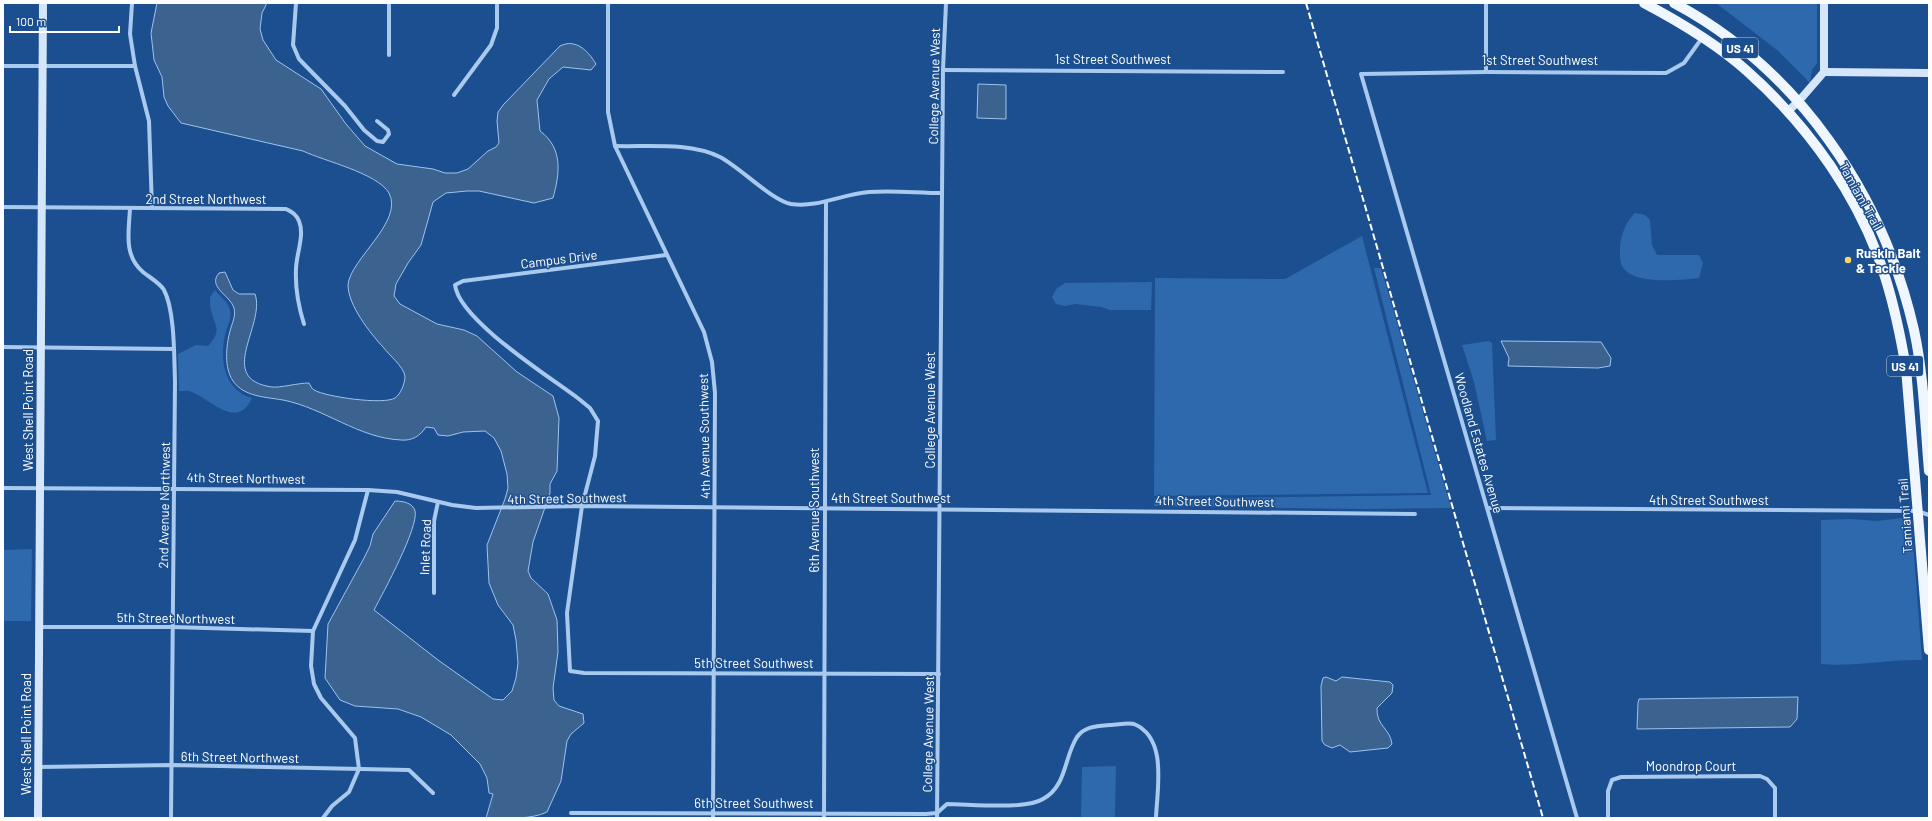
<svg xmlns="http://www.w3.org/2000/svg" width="1932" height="821" viewBox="0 0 1932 821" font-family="Barlow,sans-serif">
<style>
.green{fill:#2e69ad}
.water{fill:#3c6290;stroke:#9cc4f0}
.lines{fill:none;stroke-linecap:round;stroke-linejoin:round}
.street{stroke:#a9c9ee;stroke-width:4}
.secondary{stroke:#d6e6fa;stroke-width:8}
.primary{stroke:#f0f6ff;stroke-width:10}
.rail{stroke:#fff;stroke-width:2;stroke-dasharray:7 3;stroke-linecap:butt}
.poi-dot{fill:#ffd166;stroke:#1b4f8f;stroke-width:1.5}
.labels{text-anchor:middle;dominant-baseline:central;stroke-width:3;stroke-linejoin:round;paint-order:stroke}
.shield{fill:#1b4f8f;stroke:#bbcadd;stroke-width:1}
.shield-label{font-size:12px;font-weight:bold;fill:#fff}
.street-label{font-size:13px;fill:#fff;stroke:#1b4f8f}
.poi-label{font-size:13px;font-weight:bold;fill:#fff;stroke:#1b4f8f;text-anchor:start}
</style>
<rect width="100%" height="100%" fill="#1b4f8f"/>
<!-- green -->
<g class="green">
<path d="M1716,3H1817V63L1812,70L1810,83L1777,50Z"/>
<path d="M1635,213L1645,215L1650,220L1652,245L1657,255H1699L1703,263L1699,278C1681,280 1637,285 1624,269C1619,263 1620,253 1620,246C1621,234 1627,220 1635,213Z"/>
<path d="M1362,236L1428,493L1154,496L1155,278L1285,279Z"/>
<path d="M1374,268H1381L1451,508L1363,509L1154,506V499L1431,495Z"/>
<path d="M1152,282L1151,310H1110L1101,307L1075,304L1065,306L1056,304L1052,297L1056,289L1065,283Z"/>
<path d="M215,290C220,297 229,302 230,310C232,318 228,323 226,331C219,357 223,390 252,398C237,430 213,401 192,392C188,390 184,391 179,391L178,354L196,345L208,346C223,329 215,328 211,310C210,306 210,301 210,297Z"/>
<path d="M1489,341L1492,343L1496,440L1487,441L1474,382L1462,345Z"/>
<path d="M1911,517L1922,660C1888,659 1855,667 1821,664V520L1851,519L1877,521Z"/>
<path d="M32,549L31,621H3V550Z"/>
<path d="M1116,766L1115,817H1081L1082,767Z"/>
</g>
<!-- water -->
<g class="water">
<path d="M157,3H267L262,13L260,29L263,40L276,60L321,89L346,124L365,146L397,164L433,169L445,173H457L468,169L488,151L496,147L499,143L497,121L498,112L504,104L560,46C576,38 588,51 596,64L591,70L563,67L549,79L537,100L540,131C563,148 560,173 553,198L534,203L479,191H467L446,193L433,202L421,245L408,263L396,284L394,296L400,304L437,324L464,330L477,336L517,372L553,396L559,418L557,471L550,484V493L533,542L528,571L531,578L548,594L557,620L558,652L553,688L554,700L559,706L583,714L584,723L571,734L567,741L561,781L547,812C531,820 504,818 486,818L493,794L489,793L487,778L480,764L451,735L421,717L398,709L355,706L340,700L325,678L328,624L364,558L370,546L373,534L395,501C403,501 413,503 415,511C419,527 383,593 374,610L438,660L493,699L503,700L512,691L516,678L518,663L516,640L513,625L498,605L489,583L487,545L505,499L508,488L507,474L501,451L494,438L485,431L463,432L448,436L438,435L434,428L426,427C420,436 412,441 401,440C358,438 324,408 283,400C266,397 244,397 233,381C224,368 226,346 230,331C232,323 236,317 234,308C230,295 207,287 219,273L225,272L233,290L239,294H255C266,325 215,379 272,387C280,388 298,383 309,383C310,385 312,389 314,390C326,397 384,405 395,398C401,394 405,383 405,376C403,366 389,355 383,347C370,333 348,305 348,285C350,259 404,222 389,193C377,173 324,161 303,151L181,123L168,106L164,97L162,77L154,60L151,33Z"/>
<path d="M978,84L1006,85V119L977,118Z"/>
<path d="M1501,341L1601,342L1611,358L1610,366L1598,368L1508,366L1509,358Z"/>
<path d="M1326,677L1336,681L1342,677L1390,682L1393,685L1392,693L1377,708C1376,726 1390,728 1392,744L1388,748L1350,752L1340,745L1332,748L1325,745L1322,741L1321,686L1323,678Z"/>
<path d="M1798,697L1797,719L1790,727L1637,729L1638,703L1639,699Z"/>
</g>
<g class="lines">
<!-- street -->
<g class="street">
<path d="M132,3L130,34L135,66L149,121L152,208"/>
<path d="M296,3L293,45L299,59L345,106L364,130L377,141L383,142L389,134L388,130L377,121"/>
<path d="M608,3V112L615,146L704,332L712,362L715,393L713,818"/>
<path d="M389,55V3"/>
<path d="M3,66H135"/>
<path d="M943,70L1283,72"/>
<path d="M1486,72V4"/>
<path d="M454,95L491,45L497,28V3"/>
<path d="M615,146C649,147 689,142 720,157C741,168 771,200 791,204C818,208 842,194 869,192C893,190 918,193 942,193"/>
<path d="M3,207L286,209C292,212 296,214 299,221C305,235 296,255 296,269C295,289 298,305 304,324"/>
<path d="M130,208C129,231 123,255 143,272C149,277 160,283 164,290C175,311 174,357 175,381L171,818"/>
<path d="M666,255L463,281L455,285C459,320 550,377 579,399L590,408L598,421L595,456L582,506L567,613L570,671L584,673L939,674"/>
<path d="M3,347L174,349"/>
<path d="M3,488L368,490L397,492L452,505L476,508L582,506L1415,514"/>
<path d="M1488,508L1917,511L1929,515"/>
<path d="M434,593V521L438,502"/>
<path d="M39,627H172L313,631"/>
<path d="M39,767L172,765L409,770L433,793"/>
<path d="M571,813L926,814L937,813L947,804C970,804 1025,810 1043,799C1067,786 1064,757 1077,737C1085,726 1098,726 1110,725C1117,725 1128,722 1134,724C1168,738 1157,789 1156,818"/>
<path d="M323,818L332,806L349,792L359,769L355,738L321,698L314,684L311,666L313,631L355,540L368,490"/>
<path d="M824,818L826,202"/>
<path d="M937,818L943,70L946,3"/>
<path d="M1577,818L1361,74L1486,72L1666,73L1684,63L1702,38"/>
<path d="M1608,818V791L1612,780L1621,777L1760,776L1767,779L1775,788V818"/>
</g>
<!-- secondary -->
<g class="secondary">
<path d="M1824,72L1929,73"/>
<path d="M1788,111L1798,102L1824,72V3"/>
<path d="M38,818L43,3"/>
</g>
<!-- primary -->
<g class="primary">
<path d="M1644,3C1680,22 1716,43 1747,71C1809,126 1862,200 1886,280C1895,309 1901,339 1906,368L1929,650"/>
<path d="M1674,3C1798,69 1883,194 1914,330C1924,376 1925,425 1929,471"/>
</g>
<!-- rail -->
<path class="rail" d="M1306,3L1543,818"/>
</g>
<!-- markers -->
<circle class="poi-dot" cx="1848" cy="260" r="4"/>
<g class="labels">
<!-- shield labels -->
<g class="shield">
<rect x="1722" y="38" width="36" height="20" rx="3"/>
<rect x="1887" y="356" width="36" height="20" rx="3"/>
</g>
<g class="shield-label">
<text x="1740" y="48">US 41</text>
<text x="1905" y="366">US 41</text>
</g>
<!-- street labels -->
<g class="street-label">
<text x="1113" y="59">1st Street Southwest</text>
<text x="1540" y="60">1st Street Southwest</text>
<text transform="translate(934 86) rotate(-89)">College Avenue West</text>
<text transform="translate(1861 196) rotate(61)">Tamiami Trail</text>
<text x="206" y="199">2nd Street Northwest</text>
<text transform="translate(559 259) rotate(-7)">Campus Drive</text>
<text transform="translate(28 410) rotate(-90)">West Shell Point Road</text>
<text transform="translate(930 410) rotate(-90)">College Avenue West</text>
<text transform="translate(704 436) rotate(-91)">4th Avenue Southwest</text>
<text transform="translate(1479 443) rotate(74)">Woodland Estates Avenue</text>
<text transform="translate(246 478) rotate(1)">4th Street Northwest</text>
<text transform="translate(567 498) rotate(-1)">4th Street Southwest</text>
<text x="891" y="498">4th Street Southwest</text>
<text x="1709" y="500">4th Street Southwest</text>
<text transform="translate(1215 501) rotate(1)">4th Street Southwest</text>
<text transform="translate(164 505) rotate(-89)">2nd Avenue Northwest</text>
<text transform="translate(814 510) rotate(-90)">6th Avenue Southwest</text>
<text transform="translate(1905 516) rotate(-94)">Tamiami Trail</text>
<text transform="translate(425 547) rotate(-88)">Inlet Road</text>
<text transform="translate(176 618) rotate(1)">5th Street Northwest</text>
<text x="754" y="663">5th Street Southwest</text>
<text transform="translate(26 734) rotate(-90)">West Shell Point Road</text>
<text transform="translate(928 734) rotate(-89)">College Avenue West</text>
<text transform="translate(240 757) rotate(1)">6th Street Northwest</text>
<text x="1691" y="766">Moondrop Court</text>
<text x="754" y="803">6th Street Southwest</text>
</g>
<!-- poi labels -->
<g class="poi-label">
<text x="1856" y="253">Ruskin Bait<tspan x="1856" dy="15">&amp; Tackle</tspan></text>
</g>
</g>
<!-- border -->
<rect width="1932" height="821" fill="none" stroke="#ffffff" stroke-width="8"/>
<!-- scale -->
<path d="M10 26v6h109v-6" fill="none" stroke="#ffffff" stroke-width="2"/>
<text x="16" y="26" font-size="12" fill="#ffffff" stroke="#1b4f8f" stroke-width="3" paint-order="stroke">100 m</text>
</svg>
